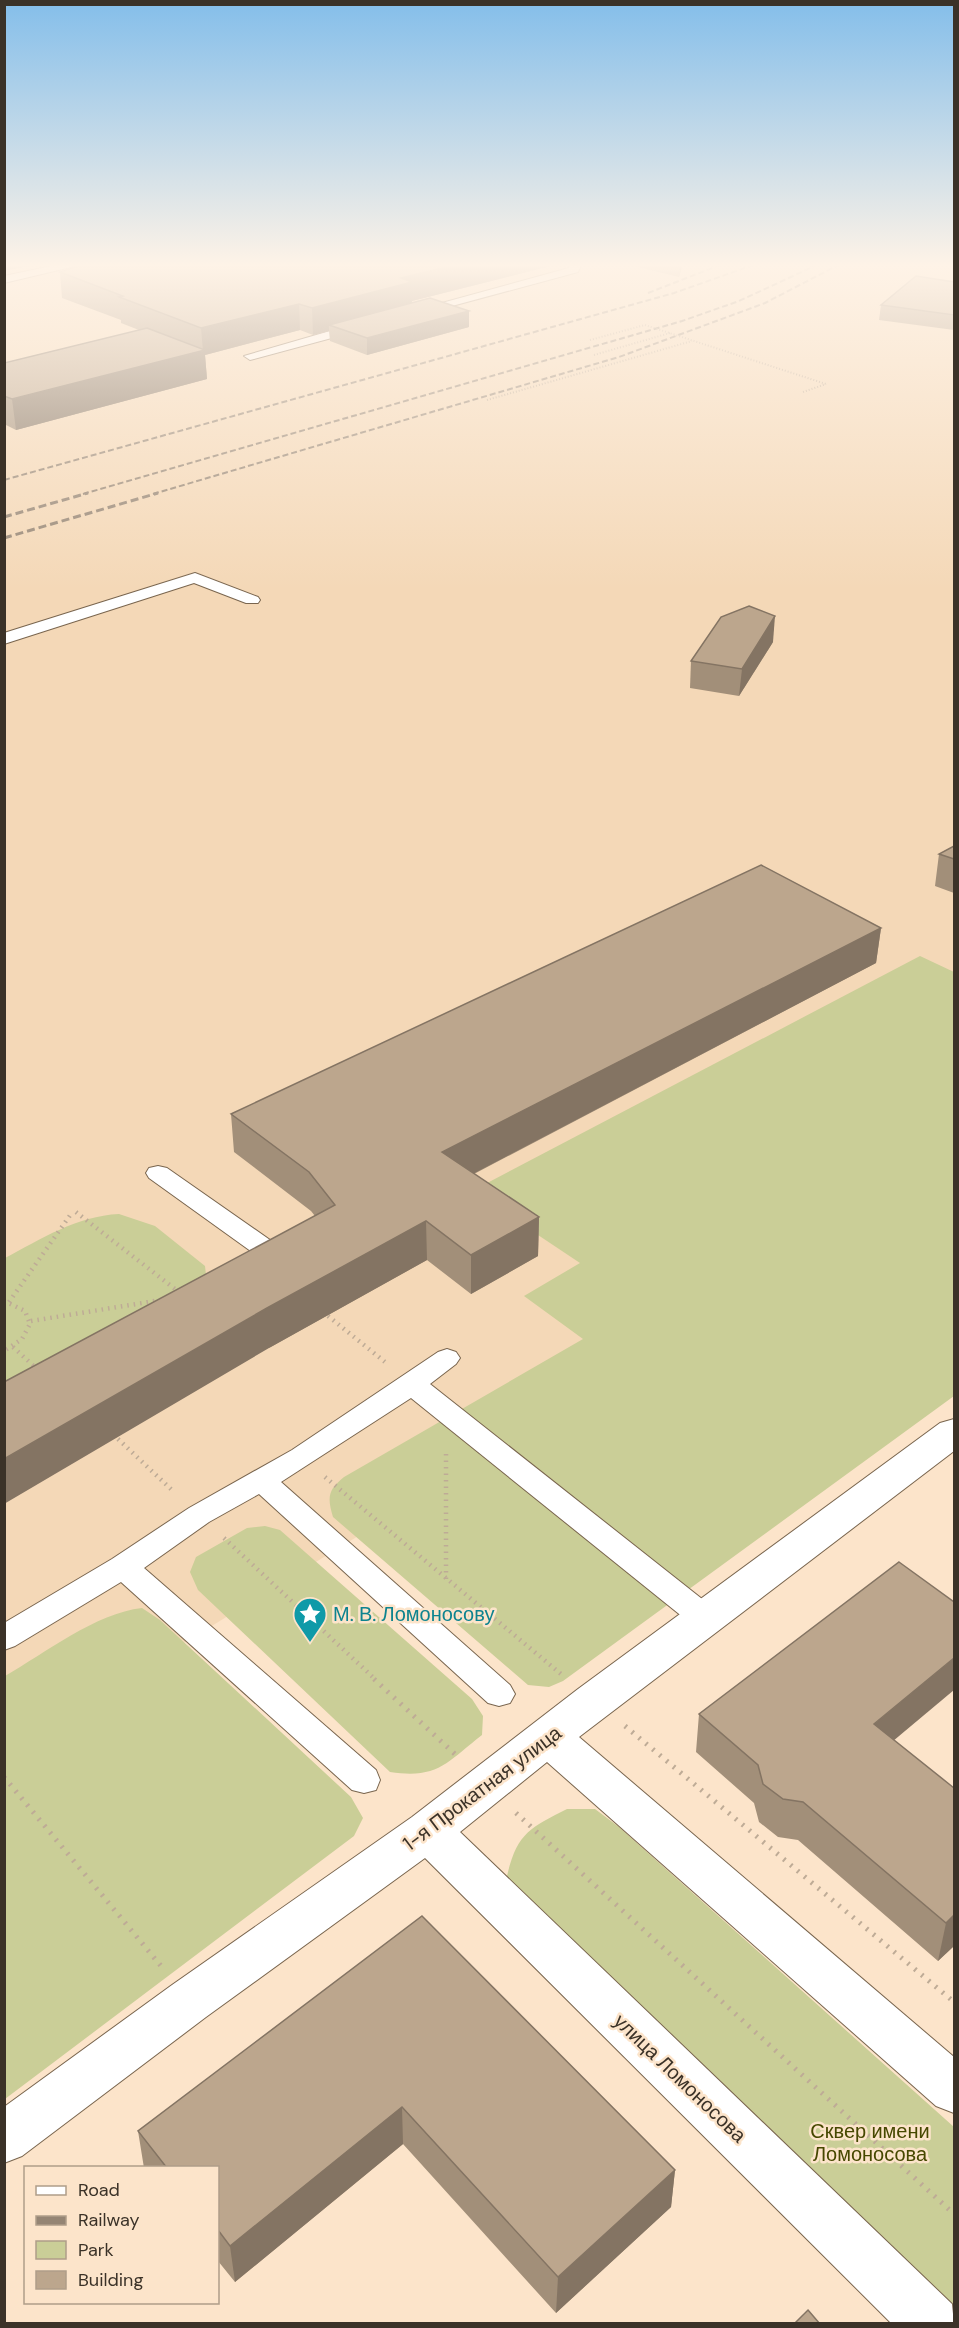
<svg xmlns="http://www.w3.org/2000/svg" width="959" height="2328" viewBox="0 0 959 2328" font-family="'DM Sans',sans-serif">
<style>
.built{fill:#f4d8b7}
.green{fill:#cace97}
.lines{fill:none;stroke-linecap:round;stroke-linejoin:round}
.lane-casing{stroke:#79654e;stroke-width:2}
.street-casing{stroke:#79654e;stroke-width:2}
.path-far2{stroke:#beab96;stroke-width:2;stroke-dasharray:1 2;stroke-linecap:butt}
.path-far1{stroke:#beab96;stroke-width:4.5;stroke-dasharray:1.5 5;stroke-linecap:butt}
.path{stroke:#beab96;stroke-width:5;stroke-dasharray:2 7;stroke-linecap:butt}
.lane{fill:#fff;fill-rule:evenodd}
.street{fill:#fff;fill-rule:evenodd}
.rail-far1{stroke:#958574;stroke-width:2;stroke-dasharray:6 3;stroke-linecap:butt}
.rail{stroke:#958574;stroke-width:3;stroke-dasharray:8 4;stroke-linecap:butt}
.path-bridge{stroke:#beab96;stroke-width:2;stroke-dasharray:1 2;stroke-linecap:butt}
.wall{fill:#a28f79}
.shaded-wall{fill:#847463}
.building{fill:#bca68d;stroke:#847463;stroke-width:1.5}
.labels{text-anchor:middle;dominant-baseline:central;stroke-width:5;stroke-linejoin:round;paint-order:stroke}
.near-culture-label{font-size:20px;fill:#0d838f;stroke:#fce4ca;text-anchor:start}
.near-street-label{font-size:20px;fill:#3b3228;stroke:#fce4ca}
.near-park-label{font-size:20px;fill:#464800;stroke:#fce4ca}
</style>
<rect width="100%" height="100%" fill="#fce4ca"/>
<!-- built -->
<path class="built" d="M4,263H954V1170L5,1753Z"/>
<!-- green -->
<g class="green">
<path d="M920,956L954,972V1396L563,1681L549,1687L528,1685L333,1517C327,1497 328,1490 344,1477L583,1339L524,1296L580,1263L472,1191Z"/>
<path d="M119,1214L155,1226L205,1266L206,1275L5,1394V1258C41,1239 77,1216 119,1214Z"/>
<path d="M265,1526L280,1530L472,1699L483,1716L482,1735C446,1763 438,1779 390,1772L198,1590L190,1572L196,1557L247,1528Z"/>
<path d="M142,1608L160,1620L351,1797L363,1818L354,1836L5,2099V1676C45,1653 96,1613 142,1608Z"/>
<path d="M567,1809H595L619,1827L954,2127V2316L523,1907L507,1876C517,1833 530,1828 567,1809Z"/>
</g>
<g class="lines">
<defs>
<g id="lane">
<path d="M66,263H88L4,283V276Z"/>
<path d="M570,263H582L578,272L415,316L409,312L569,268Z"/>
<path d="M361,322L367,326L365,329L250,360L244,356Z"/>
<path d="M195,573L258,597L260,600L258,603H246L194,583L4,644V633Z"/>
<path d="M158,1166L167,1168L280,1247L284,1253C276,1265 259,1269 246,1266L242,1260L252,1252L149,1178L146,1173L149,1168Z"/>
<path d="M447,1349L456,1352L460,1358L456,1364L430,1384L716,1610L720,1618L716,1626L705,1630L694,1626L411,1398L281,1482L510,1685L515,1694L510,1703L499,1706L488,1703L259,1494L209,1522L144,1568L376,1770L380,1780L376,1790L364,1793L352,1790L121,1582L15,1646L4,1650V1623L112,1559L189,1508L292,1450L438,1352Z"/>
</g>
<path id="street" d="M954,1419V1451L579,1737L954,2057V2113L936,2106L547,1762L460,1832L952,2304L954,2324H892L425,1858L206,2017L22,2156L4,2163V2107L172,1985L412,1817L578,1689L940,1423Z"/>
</defs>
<!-- lane casing -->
<use href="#lane" class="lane-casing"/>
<!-- street casing -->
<use href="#street" class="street-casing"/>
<!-- path-far2 -->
<g class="path-far2">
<path d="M590,340L645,325"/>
<path d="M594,355L670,333"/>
<path d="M803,392L826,384"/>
<path d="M487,400L692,341"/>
</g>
<!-- path-far1 -->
<g class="path-far1">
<path d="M76,1212L180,1293"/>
<path d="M4,1301L25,1311L30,1324L22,1339L4,1351"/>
<path d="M9,1302L71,1214"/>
<path d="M328,1316L385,1362"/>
<path d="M31,1321L161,1300"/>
<path d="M13,1347L37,1369"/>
<path d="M118,1439L174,1492"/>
<path d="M446,1454V1579"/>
<path d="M325,1477L561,1674"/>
<path d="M224,1538L376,1680"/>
</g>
<!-- path -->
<g class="path">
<path d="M374,1679L457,1756"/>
<path d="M625,1726L954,2002"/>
<path d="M4,1777L161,1966"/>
<path d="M516,1813L954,2214"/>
</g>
<!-- lane -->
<use href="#lane" class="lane"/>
<!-- street -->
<use href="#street" class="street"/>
<!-- rail-far1 -->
<g class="rail-far1">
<path d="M648,293L725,263"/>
<path d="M4,480L674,293L759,263"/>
<path d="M83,494L682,321L739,301L821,263"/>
<path d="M153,494L619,357L765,303L842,263"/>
</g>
<!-- rail -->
<g class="rail">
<path d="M4,517L88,493"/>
<path d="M4,538L158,493"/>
</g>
<!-- path-bridge -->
<path class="path-bridge" d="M645,325L826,384"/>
</g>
<!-- wall -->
<g class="wall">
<path d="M87,263H562L412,301V303L469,311V327L367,355L330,341L329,331L313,335L300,330L205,355L207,379L16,430L4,424V363L139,330L121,323V320L62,298L60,272Z"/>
<path d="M621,263H683L679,277Z"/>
<path d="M954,282V330L879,320L881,305Z"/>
<path d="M773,642L739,696L690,688L691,661Z"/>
<path d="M954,846V893L935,886L939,854Z"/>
<path d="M881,928L876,963L474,1174L539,1217L538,1256L471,1294L427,1260L269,1348L315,1216L311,1211L234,1152L231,1114Z"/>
<path d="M699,1714L894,1740L954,1946L938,1961L798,1840L778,1837L759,1822L754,1803L696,1752Z"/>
<path d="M422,1916L675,2170L671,2207L556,2313L403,2144L235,2282L218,2261V2168H144L138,2131Z"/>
</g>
<!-- shaded-wall -->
<g class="shaded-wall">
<path d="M4,263H43L4,271Z"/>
<path d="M463,263H562L412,301L413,308L329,325V331L313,335L312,308L401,278Z"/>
<path d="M680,263H683L679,277Z"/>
<path d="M299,304L300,330L205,355L207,379L16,430L12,399L203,351L201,328Z"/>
<path d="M469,311V327L367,355V338Z"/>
<path d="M775,616L773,642L739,696L742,669Z"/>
<path d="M881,928L876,963L442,1190V1152Z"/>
<path d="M539,1217L538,1256L471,1294V1255Z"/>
<path d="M426,1221L427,1260L269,1348L4,1504V1459L267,1308Z"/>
<path d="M954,1658V1690L868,1762L874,1724Z"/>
<path d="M954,1915V1946L938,1961L946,1923Z"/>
<path d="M402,2107L403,2144L235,2282L230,2246Z"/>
<path d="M675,2170L671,2207L556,2313L558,2277Z"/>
</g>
<!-- building -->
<g class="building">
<path d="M87,263H463L401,278L412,282L312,308L299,304L201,328L119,297L123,296L60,272Z"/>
<path d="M916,276L954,282V315L881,305Z"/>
<path d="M430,298L469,311L367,338L329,325Z"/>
<path d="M147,328L205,350L12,399L4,396V363Z"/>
<path d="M749,606L775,616L742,669L691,661L721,617Z"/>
<path d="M954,846V859L939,854Z"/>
<path d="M761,865L881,928L442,1152L539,1217L471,1255L426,1221L267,1308L4,1459V1382L335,1205L309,1172L231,1114Z"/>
<path d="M899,1562L954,1602V1658L874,1724L954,1788V1915L946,1923L803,1802L783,1799L763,1784L758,1765L699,1714Z"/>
<path d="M422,1916L675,2170L558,2277L402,2107L230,2246L218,2230V2168H167L138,2131Z"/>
<path d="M808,2310L820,2324H794Z"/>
</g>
<!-- sky -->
<linearGradient id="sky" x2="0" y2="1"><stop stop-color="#84beea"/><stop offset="0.45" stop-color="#fef3e7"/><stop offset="1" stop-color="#fef3e7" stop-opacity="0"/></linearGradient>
<rect width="959" height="589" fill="url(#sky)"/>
<!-- icons -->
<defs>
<symbol id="sight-pin" viewBox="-11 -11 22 30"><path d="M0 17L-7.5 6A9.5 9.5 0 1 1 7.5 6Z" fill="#0f9aa8" stroke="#fce4ca"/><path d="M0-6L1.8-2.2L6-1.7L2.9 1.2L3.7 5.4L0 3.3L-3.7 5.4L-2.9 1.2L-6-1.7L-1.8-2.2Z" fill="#fff"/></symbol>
</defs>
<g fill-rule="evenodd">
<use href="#sight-pin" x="291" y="1595" width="38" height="52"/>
</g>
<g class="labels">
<!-- near-culture labels -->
<g class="near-culture-label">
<text x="333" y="1614">М. В. Ломоносову</text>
</g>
<!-- near-street labels -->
<g class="near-street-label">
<text transform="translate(482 1788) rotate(-37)">1-я Прокатная улица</text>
<text transform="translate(680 2078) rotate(44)">улица Ломоносова</text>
</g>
<!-- near-park labels -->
<g class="near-park-label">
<text x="870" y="2131">Сквер имени<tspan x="870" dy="23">Ломоносова</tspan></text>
</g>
</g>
<!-- border -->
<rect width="959" height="2328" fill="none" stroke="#3b3228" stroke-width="12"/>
<!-- legend -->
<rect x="24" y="2166" width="195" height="138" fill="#fce4ca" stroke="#af9d89" stroke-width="1.5"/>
<rect x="36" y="2186" width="30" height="9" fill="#ffffff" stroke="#af9d89" stroke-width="1.5"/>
<text x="78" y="2196" font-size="18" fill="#3b3228">Road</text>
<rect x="36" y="2216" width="30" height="9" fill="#958574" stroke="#af9d89" stroke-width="1.5"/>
<text x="78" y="2226" font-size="18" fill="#3b3228">Railway</text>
<rect x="36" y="2241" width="30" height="18" fill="#cace97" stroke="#af9d89" stroke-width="1.5"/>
<text x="78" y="2256" font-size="18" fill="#3b3228">Park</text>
<rect x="36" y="2271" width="30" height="18" fill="#bca68d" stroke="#af9d89" stroke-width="1.5"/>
<text x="78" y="2286" font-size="18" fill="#3b3228">Building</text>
</svg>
